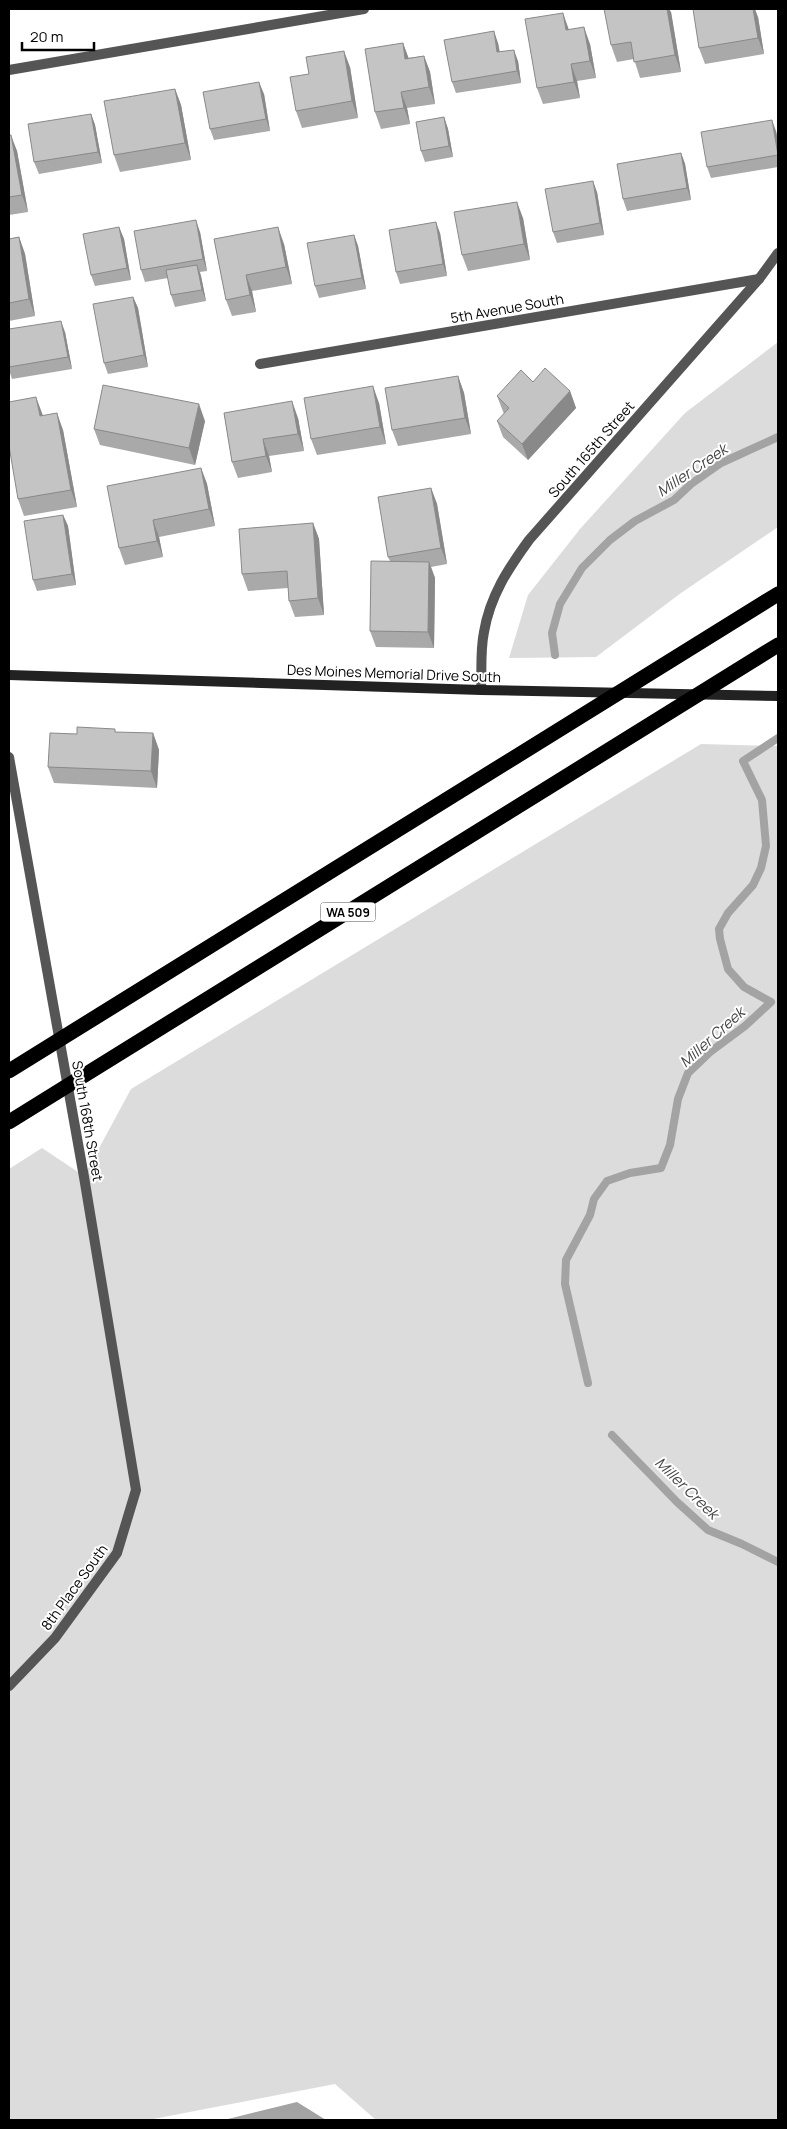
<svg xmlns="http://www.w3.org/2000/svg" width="787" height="2129" viewBox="0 0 787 2129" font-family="Manrope,sans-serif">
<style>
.green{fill:#dcdcdc}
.water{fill:#a3a3a3}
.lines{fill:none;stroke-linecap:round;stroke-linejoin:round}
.stream{stroke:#a3a3a3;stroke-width:8}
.minor{stroke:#555;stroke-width:10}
.secondary{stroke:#222;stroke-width:10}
.motorway{stroke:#000;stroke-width:15}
.wall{fill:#a9a9a9}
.shaded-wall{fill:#898989}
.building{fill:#c4c4c4;stroke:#898989}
.labels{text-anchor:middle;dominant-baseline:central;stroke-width:4;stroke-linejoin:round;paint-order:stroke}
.shield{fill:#fff;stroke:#4c4c4c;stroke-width:1}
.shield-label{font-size:12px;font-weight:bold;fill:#000}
.street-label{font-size:14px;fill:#000;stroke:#fff}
.water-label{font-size:15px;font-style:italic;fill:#444;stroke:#fff}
</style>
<rect width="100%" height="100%" fill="#fff"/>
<!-- green -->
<g class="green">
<path d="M778,342V527L681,593L596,657L509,658L528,595L580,529L685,413Z"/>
<path d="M701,744L778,746V2120H376L335,2084L148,2120H9V1169L42,1148L84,1176L131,1089Z"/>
</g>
<!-- water -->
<path class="water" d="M297,2102L326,2120H224Z"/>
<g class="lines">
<!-- stream -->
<g class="stream">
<path d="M555,655L552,633L560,604L582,568L610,540L635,521L674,500L691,484L721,463L778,437"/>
<path d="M588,1383L565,1284L566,1260L590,1215L594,1199L607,1181L630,1173L661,1168L670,1145L678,1099L688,1073L710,1052L745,1026L771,1002L744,987L728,969L720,939L719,929L728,913L753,885L761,868L766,846L762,800L743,761L778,738"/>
<path d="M612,1435L677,1502L708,1530L742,1544L778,1562"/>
</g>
<!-- minor -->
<g class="minor">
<path d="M9,70L364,9"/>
<path d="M260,364L759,279"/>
<path d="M481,690C482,671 480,651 484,632C490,596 508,569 529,540L759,279L778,253"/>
<path d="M9,757L84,1177L136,1490L117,1553L55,1638L9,1686"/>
</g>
<!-- secondary -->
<path class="secondary" d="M9,675L481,690L778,696"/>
<!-- motorway -->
<g class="motorway">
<path d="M9,1071L778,594"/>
<path d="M9,1122L778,645"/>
</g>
</g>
<!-- wall -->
<g class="wall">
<path d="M671,12L681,72L640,78L634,59L617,62L611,45Z"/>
<path d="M758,17L764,54L705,64L699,48Z"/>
<path d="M569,30L590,44L596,78L577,81L580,98L543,104L537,88Z"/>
<path d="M403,43L408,58L424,56L430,72L435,104L407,108L410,124L381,129L375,112Z"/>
<path d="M498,43L500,52L518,61L521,83L456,93L452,82Z"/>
<path d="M350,67L358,118L302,128L296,111L309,74Z"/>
<path d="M175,89L181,105L191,160L120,172L114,155Z"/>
<path d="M264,94L270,131L214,140L210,129Z"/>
<path d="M91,114L95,125L102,163L39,174L34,162Z"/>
<path d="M444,117L448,129L453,157L425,162L421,151Z"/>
<path d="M776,131L778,142V167L711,178L707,167Z"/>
<path d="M9,135L17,151L28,212L9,215Z"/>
<path d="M681,153L685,164L691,200L627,211L623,199Z"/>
<path d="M597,192L604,235L557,243L553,232Z"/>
<path d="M523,218L530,260L468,271L462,255Z"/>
<path d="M119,227L124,239L131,280L95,286L91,275Z"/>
<path d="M200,232L207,271L200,272L201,276L206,301L175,307L171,295L168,278L145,282L141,270Z"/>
<path d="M440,233L447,276L400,284L396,272Z"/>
<path d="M354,235L358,246L366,289L319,298L315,286Z"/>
<path d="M19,237L25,254L35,316L9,321V239Z"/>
<path d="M214,239L284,244L292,284L252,291L256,312L232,316L226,300Z"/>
<path d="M133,297L138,308L148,367L108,374L104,363Z"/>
<path d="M9,329L65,332L72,369L12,379L9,370Z"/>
<path d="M458,376L464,393L471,434L398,446L392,430Z"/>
<path d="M533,382L570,391L576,408L528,460L503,437L497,421L504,414L497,396Z"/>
<path d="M379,403L386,444L317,455L311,439Z"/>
<path d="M42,413L43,416L63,430L77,507L24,516L18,499Z"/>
<path d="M224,413L298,418L304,451L269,456L272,472L238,478L232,462Z"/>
<path d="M205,421L195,465L100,445L94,429Z"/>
<path d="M201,468L207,484L215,526L159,537L163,557L125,565L119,548Z"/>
<path d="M431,488L437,504L447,564L431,567L435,578L434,648L376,647L370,631L390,561L388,557Z"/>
<path d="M63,515L68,526L76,585L37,591L33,580Z"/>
<path d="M313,523L319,539L324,615L295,617L289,601L288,588L248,591L242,574Z"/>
<path d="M153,733L159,750L157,788L54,783L48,767L77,734Z"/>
</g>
<!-- shaded-wall -->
<g class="shaded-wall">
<path d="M667,9H669L671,12L681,72L675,55Z"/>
<path d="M753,9H755L758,17L764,54L758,38Z"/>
<path d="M563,13L569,30H566Z"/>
<path d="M584,27L590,44L596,78L590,61Z"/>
<path d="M494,31L498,43L501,64L497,52Z"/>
<path d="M403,43L409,59H405Z"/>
<path d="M514,50L518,61L521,83L517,71Z"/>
<path d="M344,51L350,67L358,118L352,101Z"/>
<path d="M424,56L430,72L435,104L429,87Z"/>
<path d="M571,64L577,81L580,98L574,82Z"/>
<path d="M259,82L264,94L270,131L266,119Z"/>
<path d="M175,89L181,105L191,160L185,143Z"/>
<path d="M401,92L407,108L410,124L404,108Z"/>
<path d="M91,114L95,125L102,163L98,152Z"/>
<path d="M444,117L448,129L453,157L449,146Z"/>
<path d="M772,120L776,131L778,142V156Z"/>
<path d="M11,135L17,151L28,212L22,195Z"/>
<path d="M681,153L685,164L691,200L687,188Z"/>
<path d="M593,181L597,192L604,235L600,223Z"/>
<path d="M517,202L523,218L530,260L524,244Z"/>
<path d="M196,220L200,232L207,271L203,259Z"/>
<path d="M436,222L440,233L447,276L443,264Z"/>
<path d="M119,227L124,239L131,280L127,268Z"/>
<path d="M278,227L284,244L292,284L286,267Z"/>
<path d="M354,235L358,246L366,289L362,278Z"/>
<path d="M19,237L25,254L35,316L29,299Z"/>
<path d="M197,265L201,276L206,301L202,290Z"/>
<path d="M246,275L252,291L256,312L250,295Z"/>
<path d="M133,297L138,308L148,367L144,355Z"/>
<path d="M61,321L65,332L72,369L68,357Z"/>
<path d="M458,376L464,393L471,434L465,418Z"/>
<path d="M373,386L379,403L386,444L380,427Z"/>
<path d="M570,391L576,408L528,460L522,444Z"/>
<path d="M36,397L42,413L46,433L40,416Z"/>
<path d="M292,401L298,418L304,451L298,434Z"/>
<path d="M199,404L205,421L195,465L189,448Z"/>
<path d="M57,413L63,430L77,507L71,490Z"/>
<path d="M263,439L269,456L272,472L266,456Z"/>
<path d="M201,468L207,484L215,526L209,509Z"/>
<path d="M431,488L437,504L447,564L441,548Z"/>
<path d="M63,515L68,526L76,585L72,574Z"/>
<path d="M153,520L159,537L163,557L157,541Z"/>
<path d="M313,523L319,539L324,615L318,598Z"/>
<path d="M429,562L435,578L434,648L428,632Z"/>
<path d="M153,733L159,750L157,788L151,771Z"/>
</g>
<!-- building -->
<g class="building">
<path d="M604,9H667L675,55L634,62L631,42L611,45Z"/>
<path d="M693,9H753L758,38L699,48Z"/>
<path d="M563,13L566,30L584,27L590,61L571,64L574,82L537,88L525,19Z"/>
<path d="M494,31L497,52L514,50L517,71L452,82L444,40Z"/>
<path d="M403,43L405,59L424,56L429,87L401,92L404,108L375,112L365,49Z"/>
<path d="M344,51L352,101L296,111L290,77L309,74L306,57Z"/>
<path d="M259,82L266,119L210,129L203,92Z"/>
<path d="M175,89L185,143L114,155L104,101Z"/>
<path d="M91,114L98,152L34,162L28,124Z"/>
<path d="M444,117L449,146L421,151L416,122Z"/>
<path d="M772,120L778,155L707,167L701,132Z"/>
<path d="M9,135H11L22,195L9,197Z"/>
<path d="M681,153L687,188L623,199L617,164Z"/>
<path d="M593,181L600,223L553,232L545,189Z"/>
<path d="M517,202L524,244L462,255L454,212Z"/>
<path d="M196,220L203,259L141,270L134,231Z"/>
<path d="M436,222L443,264L396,272L389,230Z"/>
<path d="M119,227L127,268L91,275L83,234Z"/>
<path d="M278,227L286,267L246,275L250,295L226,300L214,239Z"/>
<path d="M354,235L362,278L315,286L307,243Z"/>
<path d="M19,237L29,299L9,303V239Z"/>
<path d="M197,265L202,290L171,295L166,270Z"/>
<path d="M133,297L144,355L104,363L93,304Z"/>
<path d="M61,321L68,357L9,367V329Z"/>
<path d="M545,368L570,391L522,444L497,421L509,408L497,396L521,370L533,382Z"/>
<path d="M458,376L465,418L392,430L385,388Z"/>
<path d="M103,385L199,404L189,448L94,429Z"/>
<path d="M373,386L380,427L311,439L304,398Z"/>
<path d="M36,397L40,416L57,413L71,490L18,499L9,446V402Z"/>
<path d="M292,401L298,434L263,439L266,456L232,462L224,413Z"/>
<path d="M201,468L209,509L153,520L157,541L119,548L107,486Z"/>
<path d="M431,488L441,548L388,557L378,497Z"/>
<path d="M63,515L72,574L33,580L24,521Z"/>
<path d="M313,523L318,598L289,601L287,571L242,574L239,529Z"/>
<path d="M371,561L429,562L428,632L370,631Z"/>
<path d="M77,727L115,729V732L153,733L151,771L48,767L50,733L77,734Z"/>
</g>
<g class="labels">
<!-- shield labels -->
<rect class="shield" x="320.5" y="902.5" width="55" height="19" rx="4"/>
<g class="shield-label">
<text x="348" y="912">WA 509</text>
</g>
<!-- street labels -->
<g class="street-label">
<text transform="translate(507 308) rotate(-10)">5th Avenue South</text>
<text transform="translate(591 449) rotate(-49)">South 165th Street</text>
<text transform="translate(394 673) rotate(2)">Des Moines Memorial Drive South</text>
<text transform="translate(88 1121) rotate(80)">South 168th Street</text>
<text transform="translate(74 1587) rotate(-54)">8th Place South</text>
</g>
<!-- water labels -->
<g class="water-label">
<text transform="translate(692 470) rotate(-34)">Miller Creek</text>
<text transform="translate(712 1037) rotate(-42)">Miller Creek</text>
<text transform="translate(687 1488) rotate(44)">Miller Creek</text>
</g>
</g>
<!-- border -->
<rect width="787" height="2129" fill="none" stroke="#000000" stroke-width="20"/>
<!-- scale -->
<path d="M22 42v8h72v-8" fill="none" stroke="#000000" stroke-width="2.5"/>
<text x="30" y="42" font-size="15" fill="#000000" stroke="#ffffff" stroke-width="4" paint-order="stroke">20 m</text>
</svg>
